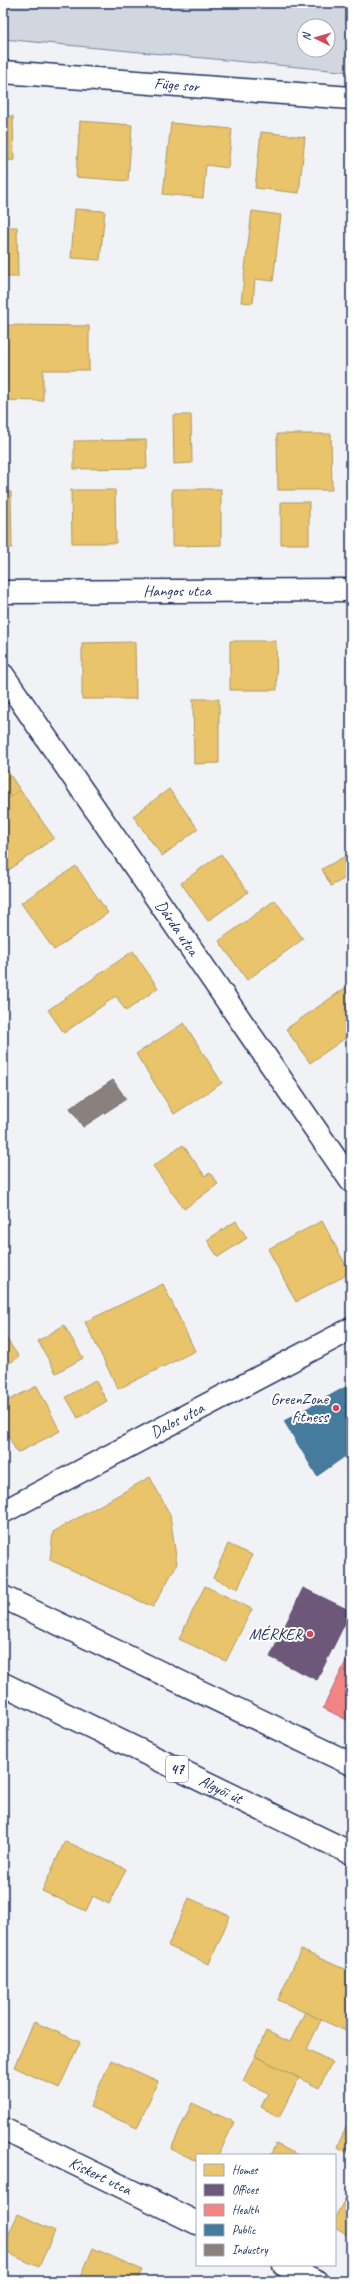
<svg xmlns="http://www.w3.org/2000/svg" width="354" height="2284" viewBox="0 0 354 2284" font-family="Caveat,sans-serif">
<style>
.park{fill:#d2d6df;stroke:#76829e;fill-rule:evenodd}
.homes{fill:#e9c46a;stroke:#ab9766}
.offices{fill:#6d597a;stroke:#544c72}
.health{fill:#f28482;stroke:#b26a77}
.public{fill:#457b9d;stroke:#38648a}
.industry{fill:#8a817c;stroke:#696873}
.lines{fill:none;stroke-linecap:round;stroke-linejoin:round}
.street-casing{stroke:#1b2f5e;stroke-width:25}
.secondary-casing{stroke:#1b2f5e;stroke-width:25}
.primary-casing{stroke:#1b2f5e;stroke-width:25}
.street{stroke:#fff;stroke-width:22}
.secondary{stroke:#fff;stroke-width:22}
.primary{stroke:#fff;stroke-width:22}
.poi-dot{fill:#d1495b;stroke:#fff;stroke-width:1.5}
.labels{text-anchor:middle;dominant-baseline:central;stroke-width:4;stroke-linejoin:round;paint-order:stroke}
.shield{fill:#fff;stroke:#5f6d8e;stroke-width:1}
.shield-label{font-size:15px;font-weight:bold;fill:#1b2f5e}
.street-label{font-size:16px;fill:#1b2f5e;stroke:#fff}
.poi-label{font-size:16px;fill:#1b2f5e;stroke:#fff;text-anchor:end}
</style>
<rect width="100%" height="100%" fill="#f1f2f5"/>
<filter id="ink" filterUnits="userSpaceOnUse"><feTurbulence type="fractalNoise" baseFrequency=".025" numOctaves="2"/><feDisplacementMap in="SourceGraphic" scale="8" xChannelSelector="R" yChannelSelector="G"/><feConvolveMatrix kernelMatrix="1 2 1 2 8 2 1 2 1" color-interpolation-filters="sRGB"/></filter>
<g filter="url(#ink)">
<!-- park -->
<path class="park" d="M3,3H351V72L3,39ZM304,26H328V50H304Z"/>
<!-- homes -->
<g class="homes">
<path d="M13,116L14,160L3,161V117Z"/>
<path d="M80,121L132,125L128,181L76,177Z"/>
<path d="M171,123L232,129L228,168L206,165L203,198L163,194Z"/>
<path d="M261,132L305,137L299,193L255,188Z"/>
<path d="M75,209L105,211L100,260L71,258Z"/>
<path d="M252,211L281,215L273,281L255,279L253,303L241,302Z"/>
<path d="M3,227H17L18,277H3Z"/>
<path d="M3,325L89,326V370H43V401L3,400Z"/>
<path d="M173,415H191L192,463L174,464Z"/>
<path d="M277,434H331L332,490H278Z"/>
<path d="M146,440L147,468L74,469V441Z"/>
<path d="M172,489H221V545L172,546Z"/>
<path d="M71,490H115L116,543H72Z"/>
<path d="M3,492H11L12,548H3Z"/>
<rect x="281" y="502" width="28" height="42"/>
<path d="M230,641H276L277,690H230Z"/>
<path d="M135,642L136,699H82V643Z"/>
<path d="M193,699H219V763L194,764Z"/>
<path d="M3,764L20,790L3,802Z"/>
<path d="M169,789L198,829L162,856L133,816Z"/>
<path d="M20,790L54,838L9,870L3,862V802Z"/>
<path d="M351,853V875L331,886L322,869Z"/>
<path d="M221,854L248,892L208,921L181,883Z"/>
<path d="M76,866L108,913L54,950L21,903Z"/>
<path d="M275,900L303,939L247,980L219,941Z"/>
<path d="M133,951L158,988L126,1011L116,996L64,1033L48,1010Z"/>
<path d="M351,984V1004L346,1007L351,1015V1034L310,1063L286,1029Z"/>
<path d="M184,1023L222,1083L174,1114L136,1054Z"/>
<path d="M183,1145L205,1176L210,1173L218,1184L184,1209L153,1166Z"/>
<path d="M236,1221L247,1238L218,1257L207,1240Z"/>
<path d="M322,1221L350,1273L296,1302L268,1249Z"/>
<path d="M163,1284L195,1351L118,1389L85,1322Z"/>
<path d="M64,1325L83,1358L56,1373L38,1341Z"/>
<path d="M6,1338L19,1357L3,1367V1340Z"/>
<path d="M95,1380L107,1401L78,1418L66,1397Z"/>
<path d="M37,1386L60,1431L17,1453L3,1425V1403Z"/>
<path d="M150,1477L170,1515L177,1564L153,1607L50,1560L53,1532Z"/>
<path d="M228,1544L252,1555L238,1589L213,1578Z"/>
<path d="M205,1586L252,1609L226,1661L179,1639Z"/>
<path d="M65,1841L126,1869L109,1904L93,1896L86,1911L42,1891Z"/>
<path d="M189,1898L230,1916L209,1964L168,1946Z"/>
<path d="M301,1950L351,1972V2025L348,2032L278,2000Z"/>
<path d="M305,2012L321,2020L307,2049L332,2062L319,2088L255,2056L266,2031L290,2042Z"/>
<path d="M34,2022L80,2042L59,2088L14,2067Z"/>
<path d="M255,2056L299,2078L279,2117L261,2107L268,2093L243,2081Z"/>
<path d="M111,2060L158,2081L137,2128L90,2107Z"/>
<path d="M192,2103L234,2122L219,2155H197V2161L171,2149Z"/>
<path d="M349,2121H351V2154L337,2147Z"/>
<path d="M276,2144L298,2155H270Z"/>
<path d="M351,2189V2238L335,2228V2217Z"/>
<path d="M18,2214L55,2231L39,2267L3,2251V2246Z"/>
<path d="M93,2248L142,2270L137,2281H79Z"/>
</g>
<!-- offices -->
<path class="offices" d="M303,1588L351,1611L317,1680L270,1657Z"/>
<!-- health -->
<path class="health" d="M351,1651V1722L323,1708Z"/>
<!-- public -->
<path class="public" d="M351,1384V1452L317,1476L284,1421Z"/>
<!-- industry -->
<path class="industry" d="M113,1080L126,1099L83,1127L70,1108Z"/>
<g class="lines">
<defs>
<g id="street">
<path id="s1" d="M3,72L351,98"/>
<path id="s2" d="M3,675L351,1181"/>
<path id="s3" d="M3,1512L351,1329"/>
<path d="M3,1597L351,1764"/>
<path id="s4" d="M3,2129L197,2223"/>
<path d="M284,2265L316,2281"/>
</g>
<g id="secondary">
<path id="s5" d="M3,592L351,590"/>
</g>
<g id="primary">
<path id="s6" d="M3,1684L351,1853"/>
</g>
</defs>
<!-- street casing -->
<use href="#street" class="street-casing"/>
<!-- secondary casing -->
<use href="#secondary" class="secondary-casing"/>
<!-- primary casing -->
<use href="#primary" class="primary-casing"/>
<!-- street -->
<use href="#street" class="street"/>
<!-- secondary -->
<use href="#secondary" class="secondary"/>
<!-- primary -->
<use href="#primary" class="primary"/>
</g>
</g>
<!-- markers -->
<g class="poi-dot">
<circle cx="336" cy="1408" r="4"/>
<circle cx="310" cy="1634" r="4"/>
</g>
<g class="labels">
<!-- shield labels -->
<rect class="shield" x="166" y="1756" width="22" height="26" rx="3"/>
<g class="shield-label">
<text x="177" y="1769">47</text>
</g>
<!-- street labels -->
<g class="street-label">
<text stroke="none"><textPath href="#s1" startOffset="174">Füge sor</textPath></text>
<text stroke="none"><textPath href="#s5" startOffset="174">Hangos utca</textPath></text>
<text stroke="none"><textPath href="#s2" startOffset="307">Dárda utca</textPath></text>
<text stroke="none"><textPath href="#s3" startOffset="197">Dalos utca</textPath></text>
<text stroke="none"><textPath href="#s6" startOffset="242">Algyői út</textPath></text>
<text stroke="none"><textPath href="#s4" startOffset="108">Kiskert utca</textPath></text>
</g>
<!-- poi labels -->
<g class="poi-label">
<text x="328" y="1399">GreenZone<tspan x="328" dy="18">fitness</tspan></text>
<text x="302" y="1634">MÉRKER</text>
</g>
</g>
<!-- margin -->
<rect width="354" height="2284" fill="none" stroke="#fff" stroke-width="16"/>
<rect x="8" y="8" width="338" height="2268" fill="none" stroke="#1b2f5e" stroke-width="1.5" filter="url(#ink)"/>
<!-- legend -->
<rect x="196" y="2154" width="140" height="112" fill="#ffffff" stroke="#a4acbf"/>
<rect x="204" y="2164" width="20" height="12" fill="#e9c46a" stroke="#a4acbf"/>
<text x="232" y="2174" font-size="12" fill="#1b2f5e">Homes</text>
<rect x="204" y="2184" width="20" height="12" fill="#6d597a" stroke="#a4acbf"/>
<text x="232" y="2194" font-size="12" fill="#1b2f5e">Offices</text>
<rect x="204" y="2204" width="20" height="12" fill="#f28482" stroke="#a4acbf"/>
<text x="232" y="2214" font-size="12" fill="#1b2f5e">Health</text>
<rect x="204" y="2224" width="20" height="12" fill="#457b9d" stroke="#a4acbf"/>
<text x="232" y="2234" font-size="12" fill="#1b2f5e">Public</text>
<rect x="204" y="2244" width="20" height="12" fill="#8a817c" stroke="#a4acbf"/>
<text x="232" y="2254" font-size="12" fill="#1b2f5e">Industry</text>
<!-- north arrow -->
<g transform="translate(316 38) rotate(275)"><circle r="19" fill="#ffffff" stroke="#a4acbf"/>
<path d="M0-3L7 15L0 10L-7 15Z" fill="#d1495b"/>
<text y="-6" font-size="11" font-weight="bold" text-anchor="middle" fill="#1b2f5e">N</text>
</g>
</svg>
